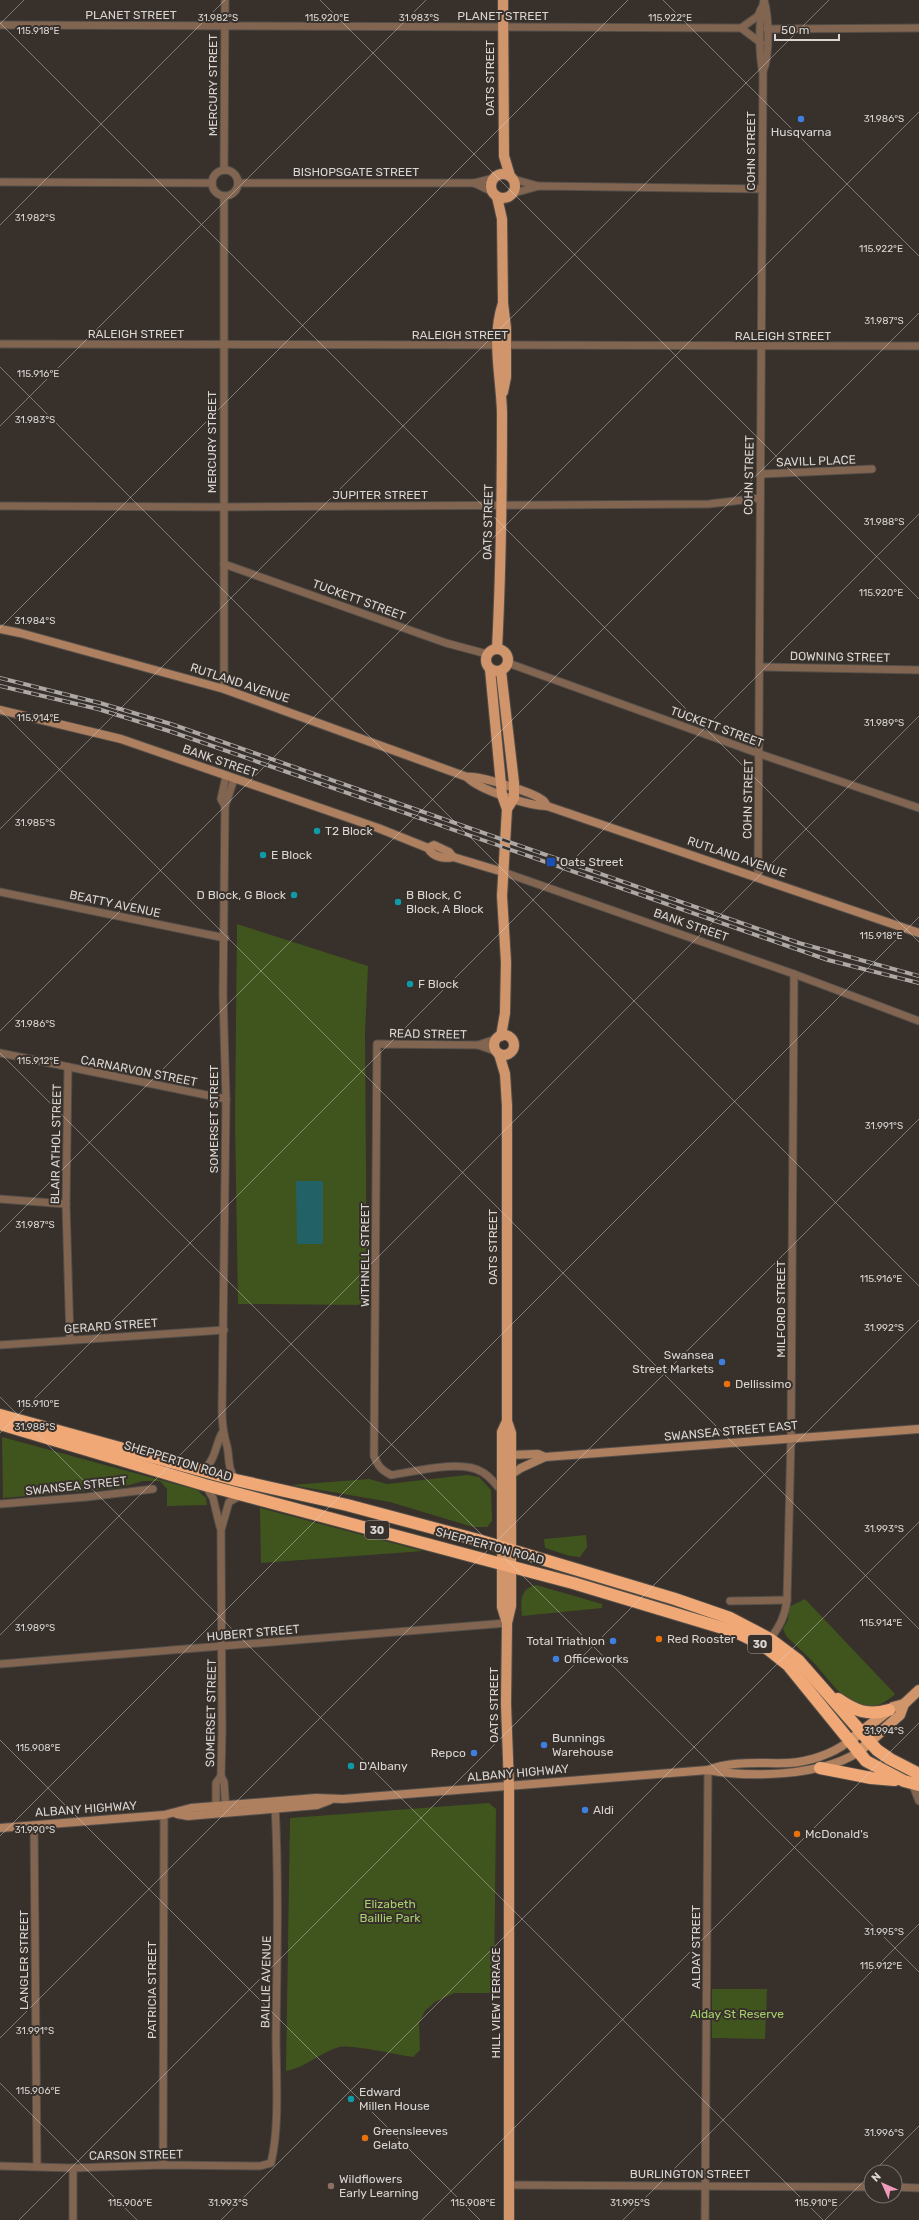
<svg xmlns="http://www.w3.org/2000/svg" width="919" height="2220" viewBox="0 0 919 2220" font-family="Rubik,sans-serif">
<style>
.green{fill:#40551d}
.water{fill:#226267}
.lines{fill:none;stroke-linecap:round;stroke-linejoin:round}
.street-casing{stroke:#544e49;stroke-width:9}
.secondary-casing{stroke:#544e49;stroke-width:10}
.primary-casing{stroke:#544e49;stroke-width:12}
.highway-casing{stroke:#544e49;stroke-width:14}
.street{stroke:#826551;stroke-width:7}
.secondary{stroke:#ae8060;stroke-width:8}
.primary{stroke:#d1956c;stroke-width:10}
.highway{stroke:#f0a976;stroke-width:12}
.rail-casing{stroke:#ada8a5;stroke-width:4}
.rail{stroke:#37302b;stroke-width:2.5;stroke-dasharray:8;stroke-linecap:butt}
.ticks{fill:none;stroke:#d9d5d2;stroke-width:1;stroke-opacity:0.45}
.shop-dot{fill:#3f7fe0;stroke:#37302b;stroke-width:1.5}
.culture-dot{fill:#0f9aa8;stroke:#37302b;stroke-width:1.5}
.transit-dot{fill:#1a4fb4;stroke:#37302b;stroke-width:1.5}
.food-dot{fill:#e8710a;stroke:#37302b;stroke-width:1.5}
.education-dot{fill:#8d6e63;stroke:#37302b;stroke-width:1.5}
.labels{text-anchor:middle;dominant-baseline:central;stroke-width:4;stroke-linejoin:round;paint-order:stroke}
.shield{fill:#37302b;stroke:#a8a4a0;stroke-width:1}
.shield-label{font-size:11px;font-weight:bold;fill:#d9d5d2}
.street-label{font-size:12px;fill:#d9d5d2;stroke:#37302b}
.poi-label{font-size:12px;fill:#d9d5d2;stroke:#37302b;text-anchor:start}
.park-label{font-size:12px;fill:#a7d06b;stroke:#37302b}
.ticks-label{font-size:10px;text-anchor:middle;fill:#d9d5d2;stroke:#37302b;stroke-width:4;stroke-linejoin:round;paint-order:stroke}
</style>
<rect width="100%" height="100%" fill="#37302b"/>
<!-- green -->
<g class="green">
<path d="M237,924L368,966L365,1034L367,1305L238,1304L235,1120Z"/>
<path d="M2,1437L197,1490L206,1498L207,1505L167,1506V1489L160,1481H143L119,1488L3,1498Z"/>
<path d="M467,1475L479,1477L491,1490L492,1521L487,1527H473L390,1502L291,1485L369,1479L387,1484Z"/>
<path d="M260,1508L423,1551L261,1563Z"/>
<path d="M586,1535L587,1547L580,1557L570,1556L545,1548L544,1539Z"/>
<path d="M536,1585L602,1604V1608L522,1616C521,1602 519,1589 536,1585Z"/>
<path d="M805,1599L895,1694C861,1726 837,1690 816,1665C807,1655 796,1646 787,1637L783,1629L788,1620L789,1607Z"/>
<path d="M489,1803L496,1809L494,1993H454L435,2002L425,2011L419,2023L420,2050L413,2057C399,2055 349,2044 339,2047C319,2053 307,2067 286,2071L290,1818Z"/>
<path d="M712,1989H767L765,2039L712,2038Z"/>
</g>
<!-- water -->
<path class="water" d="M323,1181V1244H297L296,1181Z"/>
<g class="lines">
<defs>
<g id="street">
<path d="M0,25L741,28L761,43"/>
<path d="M741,28L758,16L761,9"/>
<path d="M767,29L919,28"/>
<path d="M763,71C770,55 769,17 764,0"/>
<path d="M224,170L225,0"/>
<circle cx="225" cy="183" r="13"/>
<path d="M513,179L538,186"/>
<path d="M0,182L212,183"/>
<path d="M238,183H474L494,178"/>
<path d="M474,183L493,192"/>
<path d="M514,193L539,186L762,189"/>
<path d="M224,196V689"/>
<path d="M0,344L919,346"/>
<path d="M760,474L872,469"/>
<path d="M0,506L223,507L709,504L760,498"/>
<path d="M224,564L446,643L487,654"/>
<path d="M508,663L760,754L919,808"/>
<path d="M760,667L919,670"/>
<path d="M234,779L225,806L223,994L226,1099L222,1411C222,1425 223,1433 227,1446C230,1459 227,1468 236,1480"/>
<path d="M225,806L221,799L226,776"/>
<path d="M503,872L794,974L919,1021"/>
<path d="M758,877L763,73C759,54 758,19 764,1"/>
<path d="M0,892L225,938"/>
<path d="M478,1045L496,1039"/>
<path d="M495,1051L478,1045L377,1044L374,1456C378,1466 381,1470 391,1475C414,1472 461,1459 482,1472C490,1476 496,1485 502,1491"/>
<path d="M0,1053L226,1099"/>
<path d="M68,1067L66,1204L70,1340"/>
<path d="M0,1199L66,1204"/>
<path d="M0,1345L224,1330"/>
<path d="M202,1470C215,1463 215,1446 222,1433"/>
<path d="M205,1485L213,1498L220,1527"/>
<path d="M0,1504L87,1497L153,1489"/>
<path d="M730,1601L787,1600"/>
<path d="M770,1639C780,1626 785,1616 787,1600L791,1438L794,974"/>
<path d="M0,1664L507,1623"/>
<path d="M221,1776L224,1782L226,1811"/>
<path d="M912,1783L919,1801"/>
<path d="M216,1812V1783L221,1776L222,1731L221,1530L229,1502L241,1495"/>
<path d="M34,1825L37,2166"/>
<path d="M163,2165L164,1815"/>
<path d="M0,2166L73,2168L163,2165L260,2166L271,2163C280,2125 276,2075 276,2035C277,1958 279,1881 275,1804"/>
<path d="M509,2185L871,2187"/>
<path d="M895,2187L919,2188"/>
<path d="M73,2220V2168"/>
<path d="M705,2220L708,1770"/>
</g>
<g id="secondary">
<path d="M0,629L20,633L224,689L467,777C479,790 529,806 547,806L919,933"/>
<path d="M0,710L121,739L378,828L428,848C433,857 444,859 453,857L503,872"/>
<path d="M467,777C478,775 531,792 541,799C544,800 546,804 547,806"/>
<path d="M428,848L434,845L449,852L453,857"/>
<path d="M505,1455L538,1454L545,1457"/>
<path d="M512,1474L521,1468L545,1457L919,1429"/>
<path d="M708,1770C733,1760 762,1764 788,1763C809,1762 832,1754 848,1742"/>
<path d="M177,1814L188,1816L317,1805L330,1800"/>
<path d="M0,1828L164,1815L191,1808L316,1798L343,1799L708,1770C751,1778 819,1776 857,1753"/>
</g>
<g id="primary">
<path d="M503,0L504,156L510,176"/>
<circle cx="503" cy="186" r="12"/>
<path d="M497,197L502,219L503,303L506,328V377L503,392"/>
<circle cx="497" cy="660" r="11"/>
<path d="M497,649C501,570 502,491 502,412C501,376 491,338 503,303"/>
<path d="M490,669L502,795L507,809L502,896L506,962L505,1013L501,1036"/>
<path d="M501,671L514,783V798L507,809"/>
<circle cx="504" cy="1045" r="10"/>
<path d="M499,1054L505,1074L507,1106V1421L511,1433V1606L507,1623L506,1704L509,1786V2220"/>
<path d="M507,1421L502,1432V1607L507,1623"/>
<path d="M848,1742L893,1707L904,1704"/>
<path d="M857,1753L900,1715L904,1704L919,1690"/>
</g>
<g id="highway">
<path d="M0,1415L236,1480L347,1505L478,1540L675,1599L730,1618L770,1639L798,1660L877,1750L890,1759L919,1774"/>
<path d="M0,1424L205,1485L573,1583L736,1632L763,1645L788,1665L866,1761L904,1781L919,1785"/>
<path d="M838,1699C855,1711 868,1716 889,1710"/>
<path d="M820,1768L871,1778L895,1780"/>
</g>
</defs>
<!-- street casing -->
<use href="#street" class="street-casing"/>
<!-- secondary casing -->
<use href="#secondary" class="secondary-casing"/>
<!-- primary casing -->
<use href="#primary" class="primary-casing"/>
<!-- highway casing -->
<use href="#highway" class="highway-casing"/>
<!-- street -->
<use href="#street" class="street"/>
<!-- secondary -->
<use href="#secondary" class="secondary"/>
<!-- primary -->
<use href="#primary" class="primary"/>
<!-- highway -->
<use href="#highway" class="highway"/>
<defs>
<g id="rail">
<path d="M0,678L100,703L171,724L799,943L919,976"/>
<path d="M0,686L98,709L169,731L828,960L919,983"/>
</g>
</defs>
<!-- rail casing -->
<use href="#rail" class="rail-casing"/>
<!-- rail -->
<use href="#rail" class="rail"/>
</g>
<!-- ticks -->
<path class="ticks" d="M320,0L919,599M663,0L919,256M0,23L919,942M0,24L24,0M0,225L225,0M0,367L919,1286M0,426L426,0M0,628L628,0M0,710L919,1629M0,829L829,0M0,1031L919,112M0,1053L919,1972M0,1232L919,313M0,1397L823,2220M0,1433L919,514M0,1635L919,716M0,1740L480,2220M0,1836L919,917M0,2038L919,1119M0,2083L137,2220M873,2172L919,2126M19,2220L919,1320M221,2220L919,1522M422,2220L919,1723M623,2220L919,1924M825,2220L871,2174"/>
<!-- markers -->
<g class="shop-dot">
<circle cx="801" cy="119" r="4"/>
<circle cx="722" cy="1362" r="4"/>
<circle cx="613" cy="1641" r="4"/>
<circle cx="556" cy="1659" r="4"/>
<circle cx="544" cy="1745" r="4"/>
<circle cx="474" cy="1753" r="4"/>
<circle cx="585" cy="1810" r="4"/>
</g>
<g class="culture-dot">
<circle cx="317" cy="831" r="4"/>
<circle cx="263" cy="855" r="4"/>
<circle cx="294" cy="895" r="4"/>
<circle cx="398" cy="902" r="4"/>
<circle cx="410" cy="984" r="4"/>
<circle cx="351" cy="1766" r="4"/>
<circle cx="351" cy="2099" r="4"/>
</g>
<rect class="transit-dot" x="546" y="857" width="10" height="10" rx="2"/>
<g class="food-dot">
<circle cx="727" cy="1384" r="4"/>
<circle cx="659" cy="1639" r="4"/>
<circle cx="797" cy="1834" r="4"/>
<circle cx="365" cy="2138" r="4"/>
</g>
<circle class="education-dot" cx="331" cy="2186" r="4"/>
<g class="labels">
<!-- shield labels -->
<g class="shield">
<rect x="365" y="1521" width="24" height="18" rx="3"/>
<rect x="748" y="1635" width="24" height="18" rx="3"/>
</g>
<g class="shield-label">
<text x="377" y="1530">30</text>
<text x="760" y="1644">30</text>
</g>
<!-- street labels -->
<g class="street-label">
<text x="131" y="15">PLANET STREET</text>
<text x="503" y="16">PLANET STREET</text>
<text transform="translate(490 78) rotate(-90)">OATS STREET</text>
<text transform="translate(213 85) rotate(-90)">MERCURY STREET</text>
<text transform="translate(751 151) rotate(-90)">COHN STREET</text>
<text x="356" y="172">BISHOPSGATE STREET</text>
<text x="136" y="334">RALEIGH STREET</text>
<text x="460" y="335">RALEIGH STREET</text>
<text x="783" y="336">RALEIGH STREET</text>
<text transform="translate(212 442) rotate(-90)">MERCURY STREET</text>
<text transform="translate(816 461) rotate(-2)">SAVILL PLACE</text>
<text transform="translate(749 475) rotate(-89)">COHN STREET</text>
<text x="380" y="495">JUPITER STREET</text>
<text transform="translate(488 522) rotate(-89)">OATS STREET</text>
<text transform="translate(359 600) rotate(20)">TUCKETT STREET</text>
<text transform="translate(840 657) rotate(1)">DOWNING STREET</text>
<text transform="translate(240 683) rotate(18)">RUTLAND AVENUE</text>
<text transform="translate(717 727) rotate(20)">TUCKETT STREET</text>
<text transform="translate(220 761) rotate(19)">BANK STREET</text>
<text transform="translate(748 799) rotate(-89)">COHN STREET</text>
<text transform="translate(737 857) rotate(19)">RUTLAND AVENUE</text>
<text transform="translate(115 904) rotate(12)">BEATTY AVENUE</text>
<text transform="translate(691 925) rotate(19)">BANK STREET</text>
<text transform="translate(428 1034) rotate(1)">READ STREET</text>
<text transform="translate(139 1071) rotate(11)">CARNARVON STREET</text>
<text transform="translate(214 1119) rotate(-90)">SOMERSET STREET</text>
<text transform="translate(56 1144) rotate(-89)">BLAIR ATHOL STREET</text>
<text transform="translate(493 1247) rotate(-90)">OATS STREET</text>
<text transform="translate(365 1255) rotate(-90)">WITHNELL STREET</text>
<text transform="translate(781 1309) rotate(-90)">MILFORD STREET</text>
<text transform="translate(111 1326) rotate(-4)">GERARD STREET</text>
<text transform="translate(731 1431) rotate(-5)">SWANSEA STREET EAST</text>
<text transform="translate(178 1461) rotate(17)">SHEPPERTON ROAD</text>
<text transform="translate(76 1486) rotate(-6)">SWANSEA STREET</text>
<text transform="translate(490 1546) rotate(15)">SHEPPERTON ROAD</text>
<text transform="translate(253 1633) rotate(-5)">HUBERT STREET</text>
<text transform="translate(494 1705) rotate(-90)">OATS STREET</text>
<text transform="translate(211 1713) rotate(-89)">SOMERSET STREET</text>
<text transform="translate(518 1773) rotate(-5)">ALBANY HIGHWAY</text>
<text transform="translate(86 1809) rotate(-4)">ALBANY HIGHWAY</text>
<text transform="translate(696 1947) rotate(-90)">ALDAY STREET</text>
<text transform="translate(24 1960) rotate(-90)">LANGLER STREET</text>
<text transform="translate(266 1982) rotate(-89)">BAILLIE AVENUE</text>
<text transform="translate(152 1990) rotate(-90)">PATRICIA STREET</text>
<text transform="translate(496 2003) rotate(-90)">HILL VIEW TERRACE</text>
<text transform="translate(136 2155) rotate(-1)">CARSON STREET</text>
<text x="690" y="2174">BURLINGTON STREET</text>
</g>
<!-- poi labels -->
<g class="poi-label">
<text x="801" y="132" text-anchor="middle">Husqvarna</text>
<text x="325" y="831">T2 Block</text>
<text x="271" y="855">E Block</text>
<text x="560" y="862">Oats Street</text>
<text x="286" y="895" text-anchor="end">D Block, G Block</text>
<text x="406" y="895">B Block, C<tspan x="406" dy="14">Block, A Block</tspan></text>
<text x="418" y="984">F Block</text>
<text x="714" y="1355" text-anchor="end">Swansea<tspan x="714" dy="14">Street Markets</tspan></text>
<text x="735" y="1384">Dellissimo</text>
<text x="667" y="1639">Red Rooster</text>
<text x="605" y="1641" text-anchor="end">Total Triathlon</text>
<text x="564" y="1659">Officeworks</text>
<text x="552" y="1738">Bunnings<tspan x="552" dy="14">Warehouse</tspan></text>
<text x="466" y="1753" text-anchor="end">Repco</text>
<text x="359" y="1766">D'Albany</text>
<text x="593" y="1810">Aldi</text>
<text x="805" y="1834">McDonald's</text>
<text x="359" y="2092">Edward<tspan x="359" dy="14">Millen House</tspan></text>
<text x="373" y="2131">Greensleeves<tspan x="373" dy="14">Gelato</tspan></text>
<text x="339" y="2179">Wildflowers<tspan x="339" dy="14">Early Learning</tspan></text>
</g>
<!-- park labels -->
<g class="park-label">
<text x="390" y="1904">Elizabeth<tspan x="390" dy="14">Baillie Park</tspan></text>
<text x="737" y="2014">Alday St Reserve</text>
</g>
</g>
<g class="ticks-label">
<text x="218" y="21">31.982°S</text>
<text x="327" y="21">115.920°E</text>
<text x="419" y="21">31.983°S</text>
<text x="670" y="21">115.922°E</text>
<text x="38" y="34">115.918°E</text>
<text x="884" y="122">31.986°S</text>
<text x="35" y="221">31.982°S</text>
<text x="881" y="252">115.922°E</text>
<text x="884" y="324">31.987°S</text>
<text x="38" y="377">115.916°E</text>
<text x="35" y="423">31.983°S</text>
<text x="884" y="525">31.988°S</text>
<text x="881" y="596">115.920°E</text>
<text x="35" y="624">31.984°S</text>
<text x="38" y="721">115.914°E</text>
<text x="884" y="726">31.989°S</text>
<text x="35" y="826">31.985°S</text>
<text x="881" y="939">115.918°E</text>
<text x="35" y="1027">31.986°S</text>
<text x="38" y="1064">115.912°E</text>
<text x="884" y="1129">31.991°S</text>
<text x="35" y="1228">31.987°S</text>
<text x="881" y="1282">115.916°E</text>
<text x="884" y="1331">31.992°S</text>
<text x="38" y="1407">115.910°E</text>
<text x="35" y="1430">31.988°S</text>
<text x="884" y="1532">31.993°S</text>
<text x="881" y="1626">115.914°E</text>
<text x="35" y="1631">31.989°S</text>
<text x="884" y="1734">31.994°S</text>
<text x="38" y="1751">115.908°E</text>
<text x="35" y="1833">31.990°S</text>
<text x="884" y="1935">31.995°S</text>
<text x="881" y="1969">115.912°E</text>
<text x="35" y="2034">31.991°S</text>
<text x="38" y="2094">115.906°E</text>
<text x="884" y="2136">31.996°S</text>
<text x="130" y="2206">115.906°E</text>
<text x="228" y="2206">31.993°S</text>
<text x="473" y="2206">115.908°E</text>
<text x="630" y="2206">31.995°S</text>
<text x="816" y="2206">115.910°E</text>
</g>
<!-- north arrow -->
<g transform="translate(883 2184) rotate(315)"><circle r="19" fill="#37302b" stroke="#78726e"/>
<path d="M0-3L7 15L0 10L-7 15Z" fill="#ef9ab8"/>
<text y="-6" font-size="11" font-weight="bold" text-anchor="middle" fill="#d9d5d2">N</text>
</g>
<!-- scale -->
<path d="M775 34v6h64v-6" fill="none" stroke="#d9d5d2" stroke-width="2"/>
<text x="781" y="34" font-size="12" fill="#d9d5d2" stroke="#37302b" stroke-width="3" paint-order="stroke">50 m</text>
</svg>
